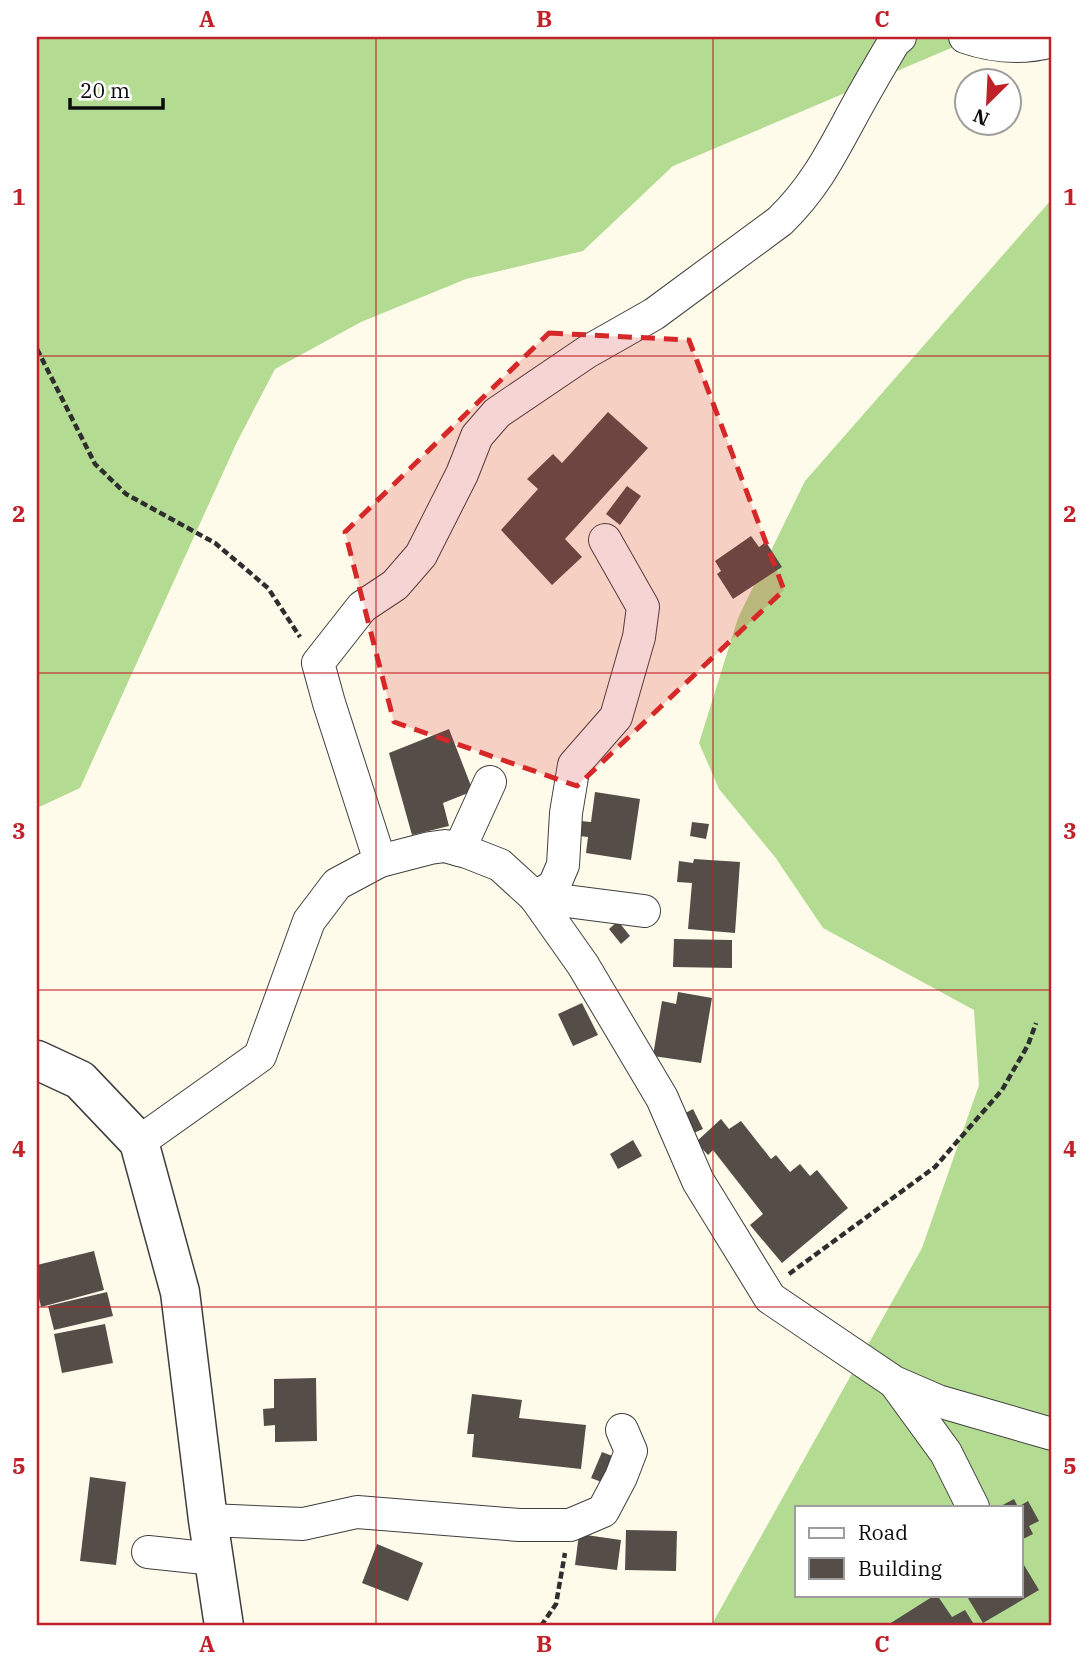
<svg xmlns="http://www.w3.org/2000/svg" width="1089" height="1663" viewBox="0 0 1089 1663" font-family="'IBM Plex Serif',serif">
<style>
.forest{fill:#b3db92;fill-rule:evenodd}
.building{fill:#554d48}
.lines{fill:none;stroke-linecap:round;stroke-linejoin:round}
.minor-casing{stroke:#3f3f3f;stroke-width:34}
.tertiary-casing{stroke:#3f3f3f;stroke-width:41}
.path{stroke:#2e2e2e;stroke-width:4.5;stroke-dasharray:7 3.5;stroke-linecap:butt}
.minor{stroke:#fff;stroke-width:32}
.tertiary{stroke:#fff;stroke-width:38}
.marked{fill:#d62828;fill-opacity:0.2;stroke:#d62828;stroke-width:5;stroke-dasharray:14 9;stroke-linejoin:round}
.grid{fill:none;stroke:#c02028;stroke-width:2;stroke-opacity:0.55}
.neatline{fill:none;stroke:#c02028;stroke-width:2.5}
.grid-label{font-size:23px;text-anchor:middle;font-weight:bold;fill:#c02028}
</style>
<rect width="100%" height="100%" fill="#fffbeb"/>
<!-- forest -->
<g class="forest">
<path d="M37,37H977L673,166L583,251L466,279L361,322L275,369L237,442L80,788L37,808Z"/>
<path d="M1052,199V1626H711L922,1248L979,1085L974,1010L823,928L775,857L719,789L699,743L738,618L805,481ZM797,1507H1021V1595H797Z"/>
</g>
<!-- building -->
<g class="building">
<path d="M608,412L648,448L565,539L582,557L552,585L501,530L538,489L527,479L553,454L562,463Z"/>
<path d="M627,486L641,496L620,525L606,514Z"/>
<path d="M751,536L759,547L766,542L782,567L733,599L717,574L721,571L715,561Z"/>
<path d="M449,729L473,791L443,803L449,826L412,835L389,753Z"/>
<path d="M595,792L640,799L631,860L586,853L588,837L579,836L581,821L591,822Z"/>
<path d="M692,822L709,824L706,839L690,836Z"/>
<path d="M694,859L740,862L735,933L688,929L692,883L677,882L679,861L693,863Z"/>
<path d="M618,921L630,936L621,944L609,929Z"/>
<path d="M674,939L732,940V968L673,967Z"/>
<path d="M678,992L712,998L701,1063L653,1056L662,1001L676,1004Z"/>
<path d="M582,1003L598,1035L573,1046L558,1014Z"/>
<path d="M693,1109L703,1129L689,1135L680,1116Z"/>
<path d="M721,1119L729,1129L741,1121L771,1159L776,1155L790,1172L800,1164L810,1176L817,1170L848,1208L782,1263L750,1225L763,1214L713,1150L708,1155L696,1142Z"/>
<path d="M633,1140L642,1156L618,1169L610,1154Z"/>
<path d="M94,1251L104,1290L41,1307L37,1290V1265Z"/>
<path d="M107,1292L113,1316L54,1330L48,1306Z"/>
<path d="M105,1324L113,1363L62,1373L54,1334Z"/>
<path d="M316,1378L317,1441L275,1442V1425L264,1426L263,1409L274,1408V1379Z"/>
<path d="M472,1394L522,1400L519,1418L586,1425L581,1469L472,1457L474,1434H467Z"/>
<path d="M602,1452L615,1457L604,1483L591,1478Z"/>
<path d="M90,1477L126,1482L116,1565L80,1561Z"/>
<path d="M1014,1499L1018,1507L1028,1501L1039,1521L1029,1526L1033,1534L1021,1540V1507H999Z"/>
<path d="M626,1530L677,1531L676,1571L625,1570Z"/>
<path d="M579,1534L621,1540L617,1570L575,1565Z"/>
<path d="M377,1544L423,1563L408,1601L362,1583Z"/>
<path d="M1021,1560L1039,1590L983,1623L966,1595H1021Z"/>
<path d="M935,1595H937L952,1617L965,1610L975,1626H886Z"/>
</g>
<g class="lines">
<defs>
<g id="minor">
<path d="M965,37C994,47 1023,49 1052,41"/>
<path d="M459,850L490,782"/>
<path d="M380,861L329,703L318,663L362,607L395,585L421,555L462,474L477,436L497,413L587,352L654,314L780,221C816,186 832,152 856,108C868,86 881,64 894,42L900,37"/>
<path d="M535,897L554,886L563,865L566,813L574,765L616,717L639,637L643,607L605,540"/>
<path d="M535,897L644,911"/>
<path d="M139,1142L260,1056L309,921L337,884L380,861L430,848L445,846L467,852L500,865L535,897L583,965L662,1098L698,1181L770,1298L894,1382L938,1401L1052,1434"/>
<path d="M895,1383L946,1453L973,1507"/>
<path d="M208,1520L303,1524L357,1512L519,1525H570L603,1511L621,1477L631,1451L622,1430"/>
<path d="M148,1552L214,1559"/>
</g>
<path id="tertiary" d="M37,1060L80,1080L139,1142L180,1292L208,1520L224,1626"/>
</defs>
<!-- minor casing -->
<use href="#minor" class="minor-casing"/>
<!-- tertiary casing -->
<use href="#tertiary" class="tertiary-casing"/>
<!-- path -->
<g class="path">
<path d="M37,349L95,464L126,494L215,543L268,588L300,637"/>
<path d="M789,1274L935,1167L1002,1090L1028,1045L1036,1023"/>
<path d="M541,1626L556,1604L565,1553"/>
</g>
<!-- minor -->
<use href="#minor" class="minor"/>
<!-- tertiary -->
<use href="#tertiary" class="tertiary"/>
</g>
<!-- marked area -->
<path class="marked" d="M549,333L689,340L784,590L577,786L394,722L345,532Z"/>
<!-- grid -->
<path class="grid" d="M376,37V1626M713,37V1626M37,356H1052M37,673H1052M37,990H1052M37,1307H1052"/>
<!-- border -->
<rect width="1089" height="1663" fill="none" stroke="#ffffff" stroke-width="77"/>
<!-- legend -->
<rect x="795" y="1506" width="228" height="91" fill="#ffffff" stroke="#9e9e9e" stroke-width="2"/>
<rect x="809" y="1528" width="35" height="10" fill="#ffffff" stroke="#9e9e9e" stroke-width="2"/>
<text x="858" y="1540" font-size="21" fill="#0c0c0c">Road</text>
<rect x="809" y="1558" width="35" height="21" fill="#554d48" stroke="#9e9e9e" stroke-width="2"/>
<text x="858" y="1576" font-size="21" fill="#0c0c0c">Building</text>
<!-- north arrow -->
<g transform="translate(988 102) rotate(204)"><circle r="33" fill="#ffffff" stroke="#9e9e9e" stroke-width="2"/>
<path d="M0-5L12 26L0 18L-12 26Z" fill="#c02028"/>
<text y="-10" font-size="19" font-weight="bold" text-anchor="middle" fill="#0c0c0c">N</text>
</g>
<!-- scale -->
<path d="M70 98v10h93v-10" fill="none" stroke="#0c0c0c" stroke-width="3.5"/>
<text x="80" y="98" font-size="21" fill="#0c0c0c" stroke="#ffffff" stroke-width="5" paint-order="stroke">20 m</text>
<rect x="38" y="38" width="1012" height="1586" class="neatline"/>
<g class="grid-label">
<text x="207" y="27">A</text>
<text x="544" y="27">B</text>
<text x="882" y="27">C</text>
<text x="19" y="205">1</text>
<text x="1070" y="205">1</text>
<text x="19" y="522">2</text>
<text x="1070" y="522">2</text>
<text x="19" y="839">3</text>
<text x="1070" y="839">3</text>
<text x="19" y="1157">4</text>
<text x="1070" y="1157">4</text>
<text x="19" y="1474">5</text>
<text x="1070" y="1474">5</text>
<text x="207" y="1652">A</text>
<text x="544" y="1652">B</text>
<text x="882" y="1652">C</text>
</g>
</svg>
